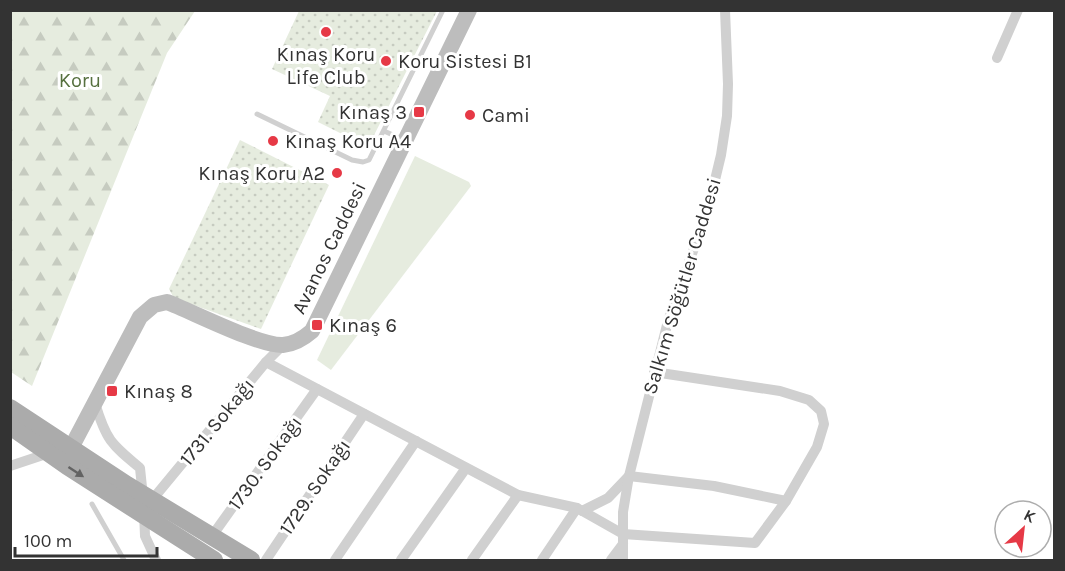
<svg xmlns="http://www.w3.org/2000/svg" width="1065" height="571" viewBox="0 0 1065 571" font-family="Karla,sans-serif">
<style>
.forest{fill:url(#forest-firs)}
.park{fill:#e6ecdf}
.garden{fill:url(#garden-dots)}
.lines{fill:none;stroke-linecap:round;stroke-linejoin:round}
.lane{stroke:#d0d0d0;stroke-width:5}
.street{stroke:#d0d0d0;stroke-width:10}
.secondary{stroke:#bdbdbd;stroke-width:16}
.primary{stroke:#ababab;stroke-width:18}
.oneway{fill:#636363}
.poi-dot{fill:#e63946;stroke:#fff;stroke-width:2}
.labels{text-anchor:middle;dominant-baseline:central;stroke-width:6;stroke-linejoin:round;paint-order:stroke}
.poi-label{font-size:20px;fill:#333;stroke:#fff;text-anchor:start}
.park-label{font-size:20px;fill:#56703f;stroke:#fff}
.street-label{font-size:20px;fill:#333;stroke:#fff}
</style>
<defs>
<pattern id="forest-firs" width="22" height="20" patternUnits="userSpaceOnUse" patternTransform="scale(1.5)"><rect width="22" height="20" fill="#e6ecdf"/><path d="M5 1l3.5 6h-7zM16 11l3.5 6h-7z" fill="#c6cbc0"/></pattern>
<pattern id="garden-dots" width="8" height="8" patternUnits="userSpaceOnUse" patternTransform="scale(1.5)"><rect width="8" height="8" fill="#e6ecdf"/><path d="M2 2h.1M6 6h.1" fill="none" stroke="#c6cbc0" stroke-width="1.8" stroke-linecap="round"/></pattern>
</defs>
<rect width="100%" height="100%" fill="#fff"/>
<!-- forest -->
<path class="forest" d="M10,11H195L167,53L32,386L11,372Z"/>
<!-- park -->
<path class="park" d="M415,156L469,182L471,186L331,370L317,360Z"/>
<!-- garden -->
<g class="garden">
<path d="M299,11H437L368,147L318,122L330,96L272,69Z"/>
<path d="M240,140L329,185L261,329L174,298L169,289Z"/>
</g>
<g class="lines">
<!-- lane -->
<g class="lane">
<path d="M257,114L352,160L363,162L369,160L443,10"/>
<path d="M384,131L404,140"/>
<path d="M92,504L124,560"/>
</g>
<!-- street -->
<g class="street">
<path d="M997,58L1018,10"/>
<path d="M266,362L518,495L577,508L623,534L755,543L786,501L817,447L824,424L821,411L809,400L780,391L654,372"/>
<path d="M95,403C106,440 111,444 140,468L143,497"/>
<path d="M10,466L49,453"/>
<path d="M152,500L266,362L283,345"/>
<path d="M582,511L608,498L629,476L714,486L786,501"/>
<path d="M144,512L145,536L156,560"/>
<path d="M212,536L317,389"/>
<path d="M266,560L364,414"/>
<path d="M335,560L416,441"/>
<path d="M401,560L466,468"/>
<path d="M472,560L518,495"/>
<path d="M542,560L577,508"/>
<path d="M611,560L623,544"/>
<path d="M623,560V512L629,476L668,321L708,209L721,155L727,116L728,84L725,10"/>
</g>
<!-- secondary -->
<path class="secondary" d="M71,448L140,317L154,305L167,302C193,312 259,346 283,345C295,344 304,338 312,331L469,10"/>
<!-- primary -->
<g class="primary">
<path d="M10,408L127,485L251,560"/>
<path d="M10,426L67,466L214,560"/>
</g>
</g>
<!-- one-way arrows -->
<defs><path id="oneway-solid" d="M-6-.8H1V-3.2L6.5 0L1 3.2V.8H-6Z" transform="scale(1.5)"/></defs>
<use class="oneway" href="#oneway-solid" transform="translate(76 472) rotate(33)"/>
<!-- markers -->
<g class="poi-dot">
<circle cx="326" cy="32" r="6"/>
<circle cx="386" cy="61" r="6"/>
<rect x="413" y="106" width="12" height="12" rx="3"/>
<circle cx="470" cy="115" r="6"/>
<circle cx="273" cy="141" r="6"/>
<circle cx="337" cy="173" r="6"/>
<rect x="311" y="319" width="12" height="12" rx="3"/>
<rect x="106" y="385" width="12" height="12" rx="3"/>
</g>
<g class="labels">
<!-- poi labels -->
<g class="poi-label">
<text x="326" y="54" text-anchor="middle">Kınaş Koru<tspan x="326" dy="23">Life Club</tspan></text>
<text x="398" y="61">Koru Sistesi B1</text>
<text x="407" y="112" text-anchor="end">Kınaş 3</text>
<text x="482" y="115">Cami</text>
<text x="285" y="141">Kınaş Koru A4</text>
<text x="325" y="173" text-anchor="end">Kınaş Koru A2</text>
<text x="329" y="325">Kınaş 6</text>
<text x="124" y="391">Kınaş 8</text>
</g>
<!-- park labels -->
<g class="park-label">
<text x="80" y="80">Koru</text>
</g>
<!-- street labels -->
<g class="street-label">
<text transform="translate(329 248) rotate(-64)">Avanos Caddesi</text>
<text transform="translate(682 286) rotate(-73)">Salkım Söğütler Caddesi</text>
<text transform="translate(217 422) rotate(-51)">1731. Sokağı</text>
<text transform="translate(265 463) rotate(-54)">1730. Sokağı</text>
<text transform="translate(315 487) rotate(-56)">1729. Sokağı</text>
</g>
</g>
<!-- border -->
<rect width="1065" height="571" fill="none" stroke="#333333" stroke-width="24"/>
<!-- north arrow -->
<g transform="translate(1023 529) rotate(27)"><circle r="28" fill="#ffffff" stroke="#adadad" stroke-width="1.5"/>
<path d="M0-4.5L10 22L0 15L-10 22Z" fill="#e63946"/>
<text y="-9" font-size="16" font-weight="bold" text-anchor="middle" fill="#333333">K</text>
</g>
<!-- scale -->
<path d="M15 547v9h142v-9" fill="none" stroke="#333333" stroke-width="3"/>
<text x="24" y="547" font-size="18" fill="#333333" stroke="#ffffff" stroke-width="4.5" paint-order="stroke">100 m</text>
</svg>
